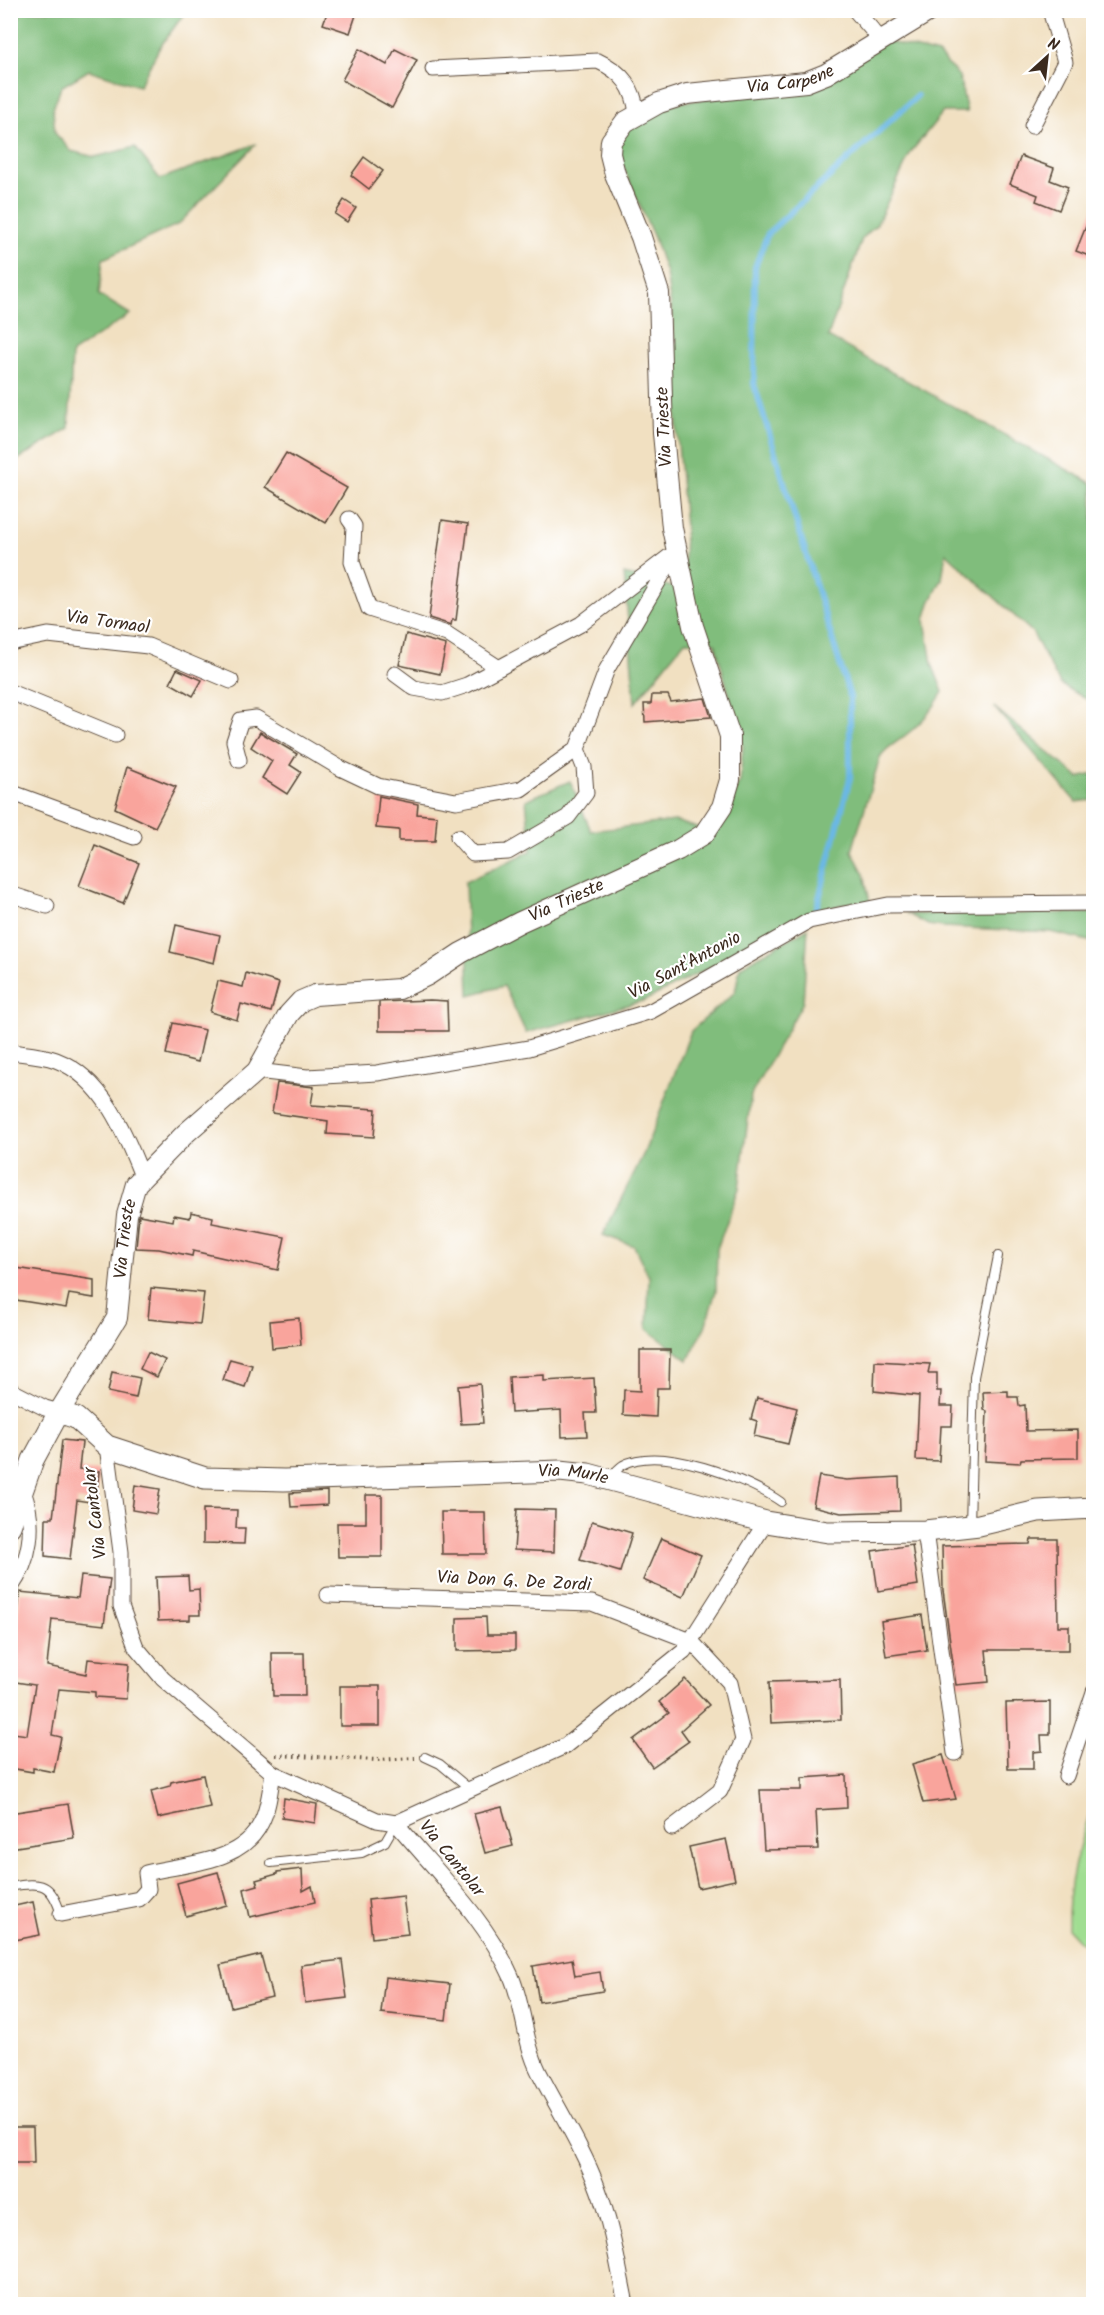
<svg xmlns="http://www.w3.org/2000/svg" width="1104" height="2315" viewBox="0 0 1104 2315" font-family="Kalam,sans-serif">
<style>
.green{fill:#a0de92;stroke:#6e8458;stroke-width:1.5}
.forest{fill:#80bd7c;stroke:#5e744d;stroke-width:1.5}
.lines{fill:none;stroke-linecap:round;stroke-linejoin:round}
.stream{stroke:#6ab8e4;stroke-width:6}
.building{fill:#f9a49c}
.service-casing{stroke:#564536;stroke-width:10}
.minor-casing{stroke:#564536;stroke-width:17}
.tertiary-casing{stroke:#564536;stroke-width:22}
.secondary-casing{stroke:#564536;stroke-width:23}
.path{stroke:#564536;stroke-width:4;stroke-dasharray:1.5 4.5;stroke-linecap:butt}
.service{stroke:#fff;stroke-width:8}
.minor{stroke:#fff;stroke-width:15}
.tertiary{stroke:#fff;stroke-width:20}
.secondary{stroke:#fff;stroke-width:21}
.labels{text-anchor:middle;dominant-baseline:central;stroke-width:4.5;stroke-linejoin:round;paint-order:stroke}
.street-label{font-size:18px;fill:#3b2a1e;stroke:#fff}
</style>
<rect width="100%" height="100%" fill="#fff"/>
<filter id="ink" filterUnits="userSpaceOnUse"><feTurbulence type="fractalNoise" baseFrequency=".0167" numOctaves="2"/><feDisplacementMap in="SourceGraphic" scale="12" xChannelSelector="R" yChannelSelector="G"/><feConvolveMatrix kernelMatrix="1 2 1 2 8 2 1 2 1" color-interpolation-filters="sRGB"/></filter>
<filter id="wash" filterUnits="userSpaceOnUse"><feTurbulence type="fractalNoise" baseFrequency=".008" numOctaves="4" result="noise"/><feDisplacementMap in="SourceGraphic" scale="24" xChannelSelector="R" yChannelSelector="G"/><feGaussianBlur stdDeviation="1.35" result="paint"/><feColorMatrix in="noise" values="0 0 0 0 0 0 0 0 0 0 0 0 0 0 0 0 0 1.4 0 .05"/><feComposite in="paint" operator="in"/></filter>
<g filter="url(#wash)">
<rect width="100%" height="100%" fill="#f1e0c1"/>
<!-- green -->
<path class="green" d="M1093,1805V1949L1080,1942L1068,1929C1067,1885 1078,1845 1093,1805Z"/>
<!-- forest -->
<g class="forest">
<path d="M22,11H186L160,47L139,86L89,70L61,87L53,109L55,133L71,151L95,157L135,147L160,179L256,144L179,224L103,259L99,295L130,314L72,353L69,428L11,464L10,35Z"/>
<path d="M886,41L938,54L959,76L967,112H943L911,152L877,224L862,239L828,337L1093,484V703L1060,684L1032,632L946,553L942,579L930,603L925,620L932,664L943,692C933,710 919,726 902,738C893,745 887,747 880,757L852,851L864,874L870,902L844,904L803,916L734,955L646,1000L526,1033L504,986L469,995L465,882L531,851L526,800L570,781L591,831L675,821L710,832L740,782L743,746L715,643L685,641L635,703L624,574L683,590L685,528L677,431L673,319L666,273L654,238L622,164L617,135L647,107L808,85Z"/>
<path d="M994,707L1079,778L1093,774V800L1076,802Z"/>
<path d="M1093,913V942L1050,932L943,927L928,925L908,914Z"/>
<path d="M808,928L803,1002L751,1095L739,1188L717,1249L716,1291L705,1327L688,1360L647,1329L649,1277L634,1246L603,1235L644,1153L691,1031L735,992L740,967Z"/>
</g>
<g class="lines">
<!-- stream -->
<path class="stream" d="M816,910L850,778V697L754,384L755,267L768,233L917,96"/>
</g>
<g id="blocks">
<!-- building -->
<g class="building">
<path d="M328,10H340L356,15L350,33L323,24Z"/>
<path d="M359,49L387,65L395,49L417,60L392,108L342,80Z"/>
<path d="M1021,156L1054,168L1050,180L1068,187L1059,210L1036,201L1038,195L1010,184Z"/>
<path d="M364,157L383,171L369,189L351,175Z"/>
<path d="M344,200L356,208L347,222L335,214Z"/>
<path d="M1093,209H1094V258L1076,251Z"/>
<path d="M286,453L347,488L326,523L265,487Z"/>
<path d="M442,520L468,524L456,620H452L451,625L429,618Z"/>
<path d="M406,634L446,645L440,674L399,665Z"/>
<path d="M177,669L202,680L193,696L170,683Z"/>
<path d="M652,695H668L671,702L705,698L711,717L645,722L644,704H651Z"/>
<path d="M260,732L297,754L290,765L301,772L287,794L262,778L272,761L251,747Z"/>
<path d="M127,767L176,787L155,827L115,808Z"/>
<path d="M379,796L418,804L417,814L437,816L435,841H399V830L376,828Z"/>
<path d="M95,845L139,863L123,903L79,886Z"/>
<path d="M176,925L220,935L214,963L170,952Z"/>
<path d="M246,973L279,983L271,1012L241,1004L237,1020L210,1012L218,981L243,987Z"/>
<path d="M430,1000L447,1001L448,1031H379V1002Z"/>
<path d="M173,1023L205,1030L198,1062L166,1054Z"/>
<path d="M277,1083L314,1087L311,1105L376,1109L374,1137L327,1134L328,1121L272,1113Z"/>
<path d="M191,1212L213,1217L212,1223L285,1237L278,1270L193,1251L192,1256L159,1249L136,1248L139,1215L173,1221L174,1215L190,1218Z"/>
<path d="M10,1267L94,1280V1298L69,1294L66,1308L10,1299Z"/>
<path d="M151,1288L204,1293L200,1324L148,1319Z"/>
<path d="M299,1318L301,1345L272,1348L270,1321Z"/>
<path d="M640,1350H670L669,1388H657L656,1417L623,1415L624,1390L640,1391Z"/>
<path d="M148,1352L165,1360L157,1377L140,1369Z"/>
<path d="M230,1359L252,1365L245,1387L223,1380Z"/>
<path d="M875,1361L930,1364L928,1373H937V1391H941L940,1406H953L952,1426H941L939,1461L916,1460L919,1396L874,1391Z"/>
<path d="M112,1372L140,1378L136,1398L108,1392Z"/>
<path d="M544,1375V1381L594,1378L596,1413H585L587,1436L562,1437L561,1410L511,1413L509,1377Z"/>
<path d="M480,1384L483,1423L461,1424L458,1386Z"/>
<path d="M1008,1391V1397H1018L1019,1406L1025,1405L1026,1431L1078,1430V1458L1021,1459L1020,1463L985,1461L987,1411L984,1410L983,1392Z"/>
<path d="M757,1398L797,1408L788,1444L754,1436L757,1421L751,1419Z"/>
<path d="M62,1440L82,1442L79,1469L99,1471L96,1503L77,1500L70,1559L45,1556L46,1518H53Z"/>
<path d="M819,1476L847,1480L899,1477L900,1511L841,1513L813,1506Z"/>
<path d="M135,1485L160,1489L156,1514L132,1510Z"/>
<path d="M327,1491V1505L291,1507L290,1493Z"/>
<path d="M366,1495H382V1557H338L337,1523H366Z"/>
<path d="M203,1509L237,1510L236,1528H245L244,1544L203,1543Z"/>
<path d="M517,1509L555,1510L554,1552L514,1550Z"/>
<path d="M441,1512H485L486,1554H442Z"/>
<path d="M592,1521L632,1533L620,1572L580,1560Z"/>
<path d="M661,1538L701,1555L683,1597L643,1580Z"/>
<path d="M1031,1539H1057L1058,1626H1069V1650H986L989,1682L956,1685L943,1590L942,1546L1030,1544Z"/>
<path d="M912,1545L918,1585L878,1591L872,1551Z"/>
<path d="M81,1576L110,1579L104,1625L52,1619L47,1666L86,1674L88,1659L129,1663L126,1699L95,1697V1692L59,1689L52,1735L61,1737L54,1772L33,1768V1772L10,1768V1737H13L14,1733L27,1735L35,1685L10,1681V1660L13,1661L20,1592L78,1598Z"/>
<path d="M188,1576L189,1590L199,1589L200,1615H190V1620L158,1621L156,1577Z"/>
<path d="M922,1615L927,1650L886,1656L881,1621Z"/>
<path d="M486,1617L487,1635H515V1650L457,1651V1618Z"/>
<path d="M272,1653H304L305,1696H273Z"/>
<path d="M685,1679L709,1705L681,1730L689,1741L652,1767L633,1740L669,1713L659,1702Z"/>
<path d="M840,1680L841,1720L771,1723L769,1682Z"/>
<rect x="340" y="1686" width="40" height="40"/>
<path d="M1050,1702V1735H1041L1042,1751L1033,1752V1769H1008L1006,1703Z"/>
<path d="M943,1755L956,1799L923,1803L912,1764Z"/>
<path d="M203,1775L210,1807L158,1818L151,1791L170,1786L171,1782Z"/>
<path d="M846,1775L847,1808L816,1810L818,1849L764,1850L760,1790H802V1778Z"/>
<path d="M284,1798L317,1804L315,1823L282,1818Z"/>
<path d="M68,1804L74,1838L10,1848V1813Z"/>
<path d="M502,1807L513,1846L485,1853L474,1814Z"/>
<path d="M726,1839L735,1880L698,1888L689,1847Z"/>
<path d="M302,1869L303,1891L312,1886L315,1902L250,1917L244,1889L258,1885L256,1880L277,1874V1872Z"/>
<path d="M218,1872L227,1905L186,1916L177,1883Z"/>
<path d="M403,1896L408,1934L372,1938L368,1900Z"/>
<path d="M33,1902L40,1935L10,1941V1907Z"/>
<path d="M261,1955L272,1997L231,2007L220,1965Z"/>
<path d="M572,1959L575,1976L600,1972L603,1991L539,2002L533,1966Z"/>
<path d="M342,1960L347,1998L305,2003L301,1965Z"/>
<path d="M385,1977L450,1984L446,2020L381,2013Z"/>
<path d="M10,2127H33L34,2163H10Z"/>
</g>
</g>
</g>
<g filter="url(#ink)">
<use href="#blocks" fill-opacity="0" stroke="#564536" stroke-width="1.5"/>
<g class="lines">
<defs>
<g id="service">
<path d="M609,1478C614,1474 618,1468 623,1465C661,1444 748,1479 781,1502"/>
<path d="M970,1525L974,1377L998,1256"/>
<path d="M425,1757L440,1764L470,1789"/>
<path d="M271,1863L362,1853L385,1842L396,1823"/>
<path d="M10,1887C42,1881 51,1883 61,1914"/>
</g>
<g id="minor">
<path d="M855,10L880,39"/>
<path d="M433,69L598,61C622,72 634,87 637,114"/>
<path d="M1032,126L1065,62L1050,10"/>
<path d="M349,519L354,526L352,562L369,609L447,634L499,668"/>
<path d="M10,643L48,635L148,646L231,681"/>
<path d="M395,674L414,688L442,693L467,685L581,624L670,556"/>
<path d="M10,692L115,735"/>
<path d="M239,760L234,741L241,720L256,718L340,768L378,786L456,801L521,789L577,749L607,669L677,550"/>
<path d="M10,792L134,837"/>
<path d="M458,837L473,854L508,852L568,817L586,793L584,767L577,749"/>
<path d="M10,894L47,906"/>
<path d="M10,1052C25,1054 43,1055 56,1060C103,1078 125,1133 142,1176"/>
<path d="M257,1071L307,1077L377,1073L529,1048L651,1011L809,921L888,905L1094,903"/>
<path d="M10,1390L45,1408L59,1412"/>
<path d="M107,1446L121,1552V1606L136,1647L163,1679L273,1773L377,1820L396,1823C435,1870 486,1919 511,1976C524,2006 524,2042 539,2072C559,2111 583,2148 598,2189C612,2226 618,2266 626,2304"/>
<path d="M925,1531L955,1753"/>
<path d="M10,1589C31,1559 36,1525 23,1491"/>
<path d="M328,1595L592,1603L691,1641L730,1683L743,1740L720,1791L672,1828"/>
<path d="M1066,1776L1094,1692"/>
<path d="M396,1823L565,1746L684,1651L766,1522"/>
<path d="M61,1914L139,1899L148,1889L146,1873C185,1863 241,1864 261,1823C269,1808 270,1789 273,1773"/>
</g>
<g id="tertiary">
<path id="s1" d="M59,1412L117,1318L127,1215L136,1184L186,1133L257,1071L289,1014L301,1001L315,995L399,989L428,975L461,953L520,922L678,850L704,834L722,807L730,780V736L693,626L672,528L663,433L659,293L641,237L615,174L610,154L611,141L625,122L659,103L687,94L806,82L826,74L931,10"/>
</g>
<g id="secondary">
<path id="s2" d="M10,1526L33,1460L59,1412L76,1418L107,1446L205,1478L284,1480L560,1471L588,1474L766,1522L828,1532L925,1531L979,1525L1038,1511L1094,1508"/>
</g>
</defs>
<!-- service casing -->
<use href="#service" class="service-casing"/>
<!-- minor casing -->
<use href="#minor" class="minor-casing"/>
<!-- tertiary casing -->
<use href="#tertiary" class="tertiary-casing"/>
<!-- secondary casing -->
<use href="#secondary" class="secondary-casing"/>
<!-- path -->
<path class="path" d="M276,1755L377,1760L415,1758"/>
<!-- service -->
<use href="#service" class="service"/>
<!-- minor -->
<use href="#minor" class="minor"/>
<!-- tertiary -->
<use href="#tertiary" class="tertiary"/>
<!-- secondary -->
<use href="#secondary" class="secondary"/>
</g>
</g>
<g class="labels">
<!-- street labels -->
<g class="street-label">
<text stroke="none"><textPath href="#s1" startOffset="1851">Via Carpene</textPath></text>
<text transform="translate(665 427) rotate(-93)">Via Trieste</text>
<text transform="translate(108 623) rotate(8)">Via Tornaol</text>
<text stroke="none"><textPath href="#s1" startOffset="784">Via Trieste</textPath></text>
<text transform="translate(685 966) rotate(-28)">Via Sant'Antonio</text>
<text stroke="none"><textPath href="#s1" startOffset="190">Via Trieste</textPath></text>
<text stroke="none"><textPath href="#s2" startOffset="656">Via Murle</textPath></text>
<text transform="translate(96 1513) rotate(-97)">Via Cantolar</text>
<text transform="translate(514 1582) rotate(3)">Via Don G. De Zordi</text>
<text transform="translate(451 1859) rotate(51)">Via Cantolar</text>
</g>
</g>
<!-- margin -->
<rect width="1104" height="2315" fill="none" stroke="#fff" stroke-width="36"/>
<!-- north arrow -->
<g transform="translate(1047 57) rotate(27)" stroke="#ffffff" stroke-width="4.5" paint-order="stroke">
<path d="M0-4.5L10 22L0 15L-10 22Z" fill="#3b2a1e"/>
<text y="-9" font-size="16" font-weight="bold" text-anchor="middle" fill="#3b2a1e">N</text>
</g>
</svg>
